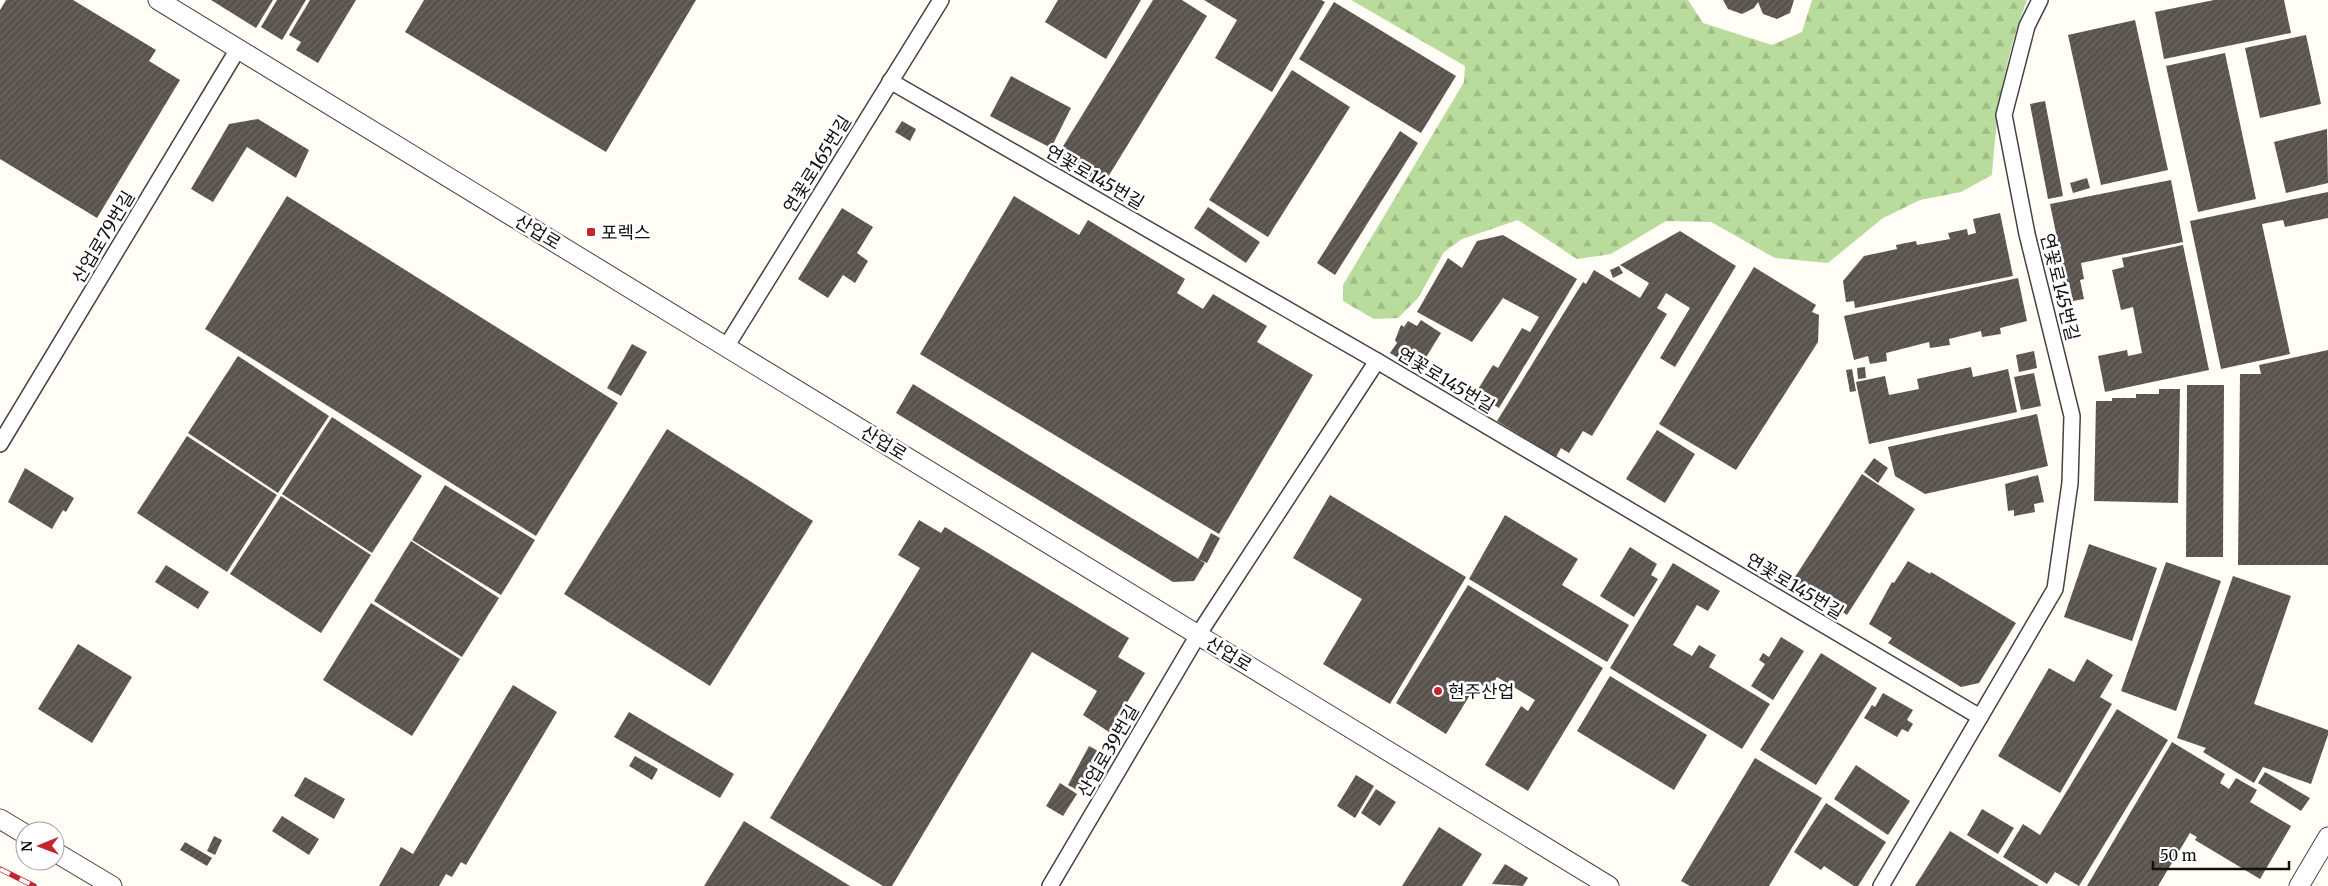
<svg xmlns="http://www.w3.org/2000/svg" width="2328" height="886" viewBox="0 0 2328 886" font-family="Merriweather,'Noto Sans KR',serif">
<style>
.forest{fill:url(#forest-firs)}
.building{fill:url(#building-hatch)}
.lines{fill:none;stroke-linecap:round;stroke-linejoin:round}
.minor-casing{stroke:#444;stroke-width:18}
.tertiary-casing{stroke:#444;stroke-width:21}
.minor{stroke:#fff;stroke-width:15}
.tertiary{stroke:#fff;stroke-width:19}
.rail-casing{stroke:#c4262e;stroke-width:5.5}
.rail{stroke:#fff;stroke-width:4;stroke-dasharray:11;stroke-linecap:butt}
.poi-dot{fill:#c4262e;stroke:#fff;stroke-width:2}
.labels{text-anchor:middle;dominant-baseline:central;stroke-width:5;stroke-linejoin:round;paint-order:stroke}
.street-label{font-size:18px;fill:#111;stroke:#fff}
.poi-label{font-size:18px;fill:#111;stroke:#fff;text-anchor:start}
</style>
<defs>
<pattern id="forest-firs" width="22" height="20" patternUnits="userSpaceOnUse" patternTransform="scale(1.25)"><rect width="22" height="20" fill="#b9dc9c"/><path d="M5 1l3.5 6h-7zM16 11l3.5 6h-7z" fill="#9ebc85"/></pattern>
<pattern id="building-hatch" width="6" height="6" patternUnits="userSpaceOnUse" patternTransform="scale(1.25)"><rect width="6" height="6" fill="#5a524d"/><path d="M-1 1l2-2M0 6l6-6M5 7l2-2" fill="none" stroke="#6d6662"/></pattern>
</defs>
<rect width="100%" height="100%" fill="#fffdf5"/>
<!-- forest -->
<path class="forest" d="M1351,0H1688L1703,23L1772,45L1802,32L1812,0H2027C2004,60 1997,112 1992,175L1961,192L1920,200L1883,218L1828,263L1775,258L1711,222L1666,221L1611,254L1577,259L1518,220L1462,239L1444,252L1418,298L1398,318L1374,319L1343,301V285L1464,82L1465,66Z"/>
<!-- building -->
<g class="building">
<path d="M6,0H73L156,50L149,61L180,80L97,218L0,159V10Z"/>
<path d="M211,0H273L256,28Z"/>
<path d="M277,0H306L282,40L261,27Z"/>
<path d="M310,0H356L318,63L296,50L301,42L289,35Z"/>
<path d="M424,0H696L606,152L405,32Z"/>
<path d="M1058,0H1141L1106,59L1045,22Z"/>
<path d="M1153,0H1182L1207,16L1103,185L1057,156Z"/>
<path d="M1204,0H1321L1325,2L1272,92L1215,58L1237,20Z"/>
<path d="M1723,0H1794L1790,13L1777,19L1763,14L1758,2L1754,8L1742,14L1728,9Z"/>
<path d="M2214,0H2284L2291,33L2164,59L2155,12Z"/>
<path d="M1334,2L1456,76L1421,133L1299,59Z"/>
<path d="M2135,20L2168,170L2101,185L2068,35Z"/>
<path d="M2306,35L2321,104L2260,118L2245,48Z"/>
<path d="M2225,53L2256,199L2198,212L2166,66Z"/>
<path d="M1292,70L1350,107L1268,237L1209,200Z"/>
<path d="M1011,76L1071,108L1051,148L990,116Z"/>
<path d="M2045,101L2063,196L2048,199L2030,104Z"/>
<path d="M258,119L309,150L296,178L247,147L213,202L191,189L229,124Z"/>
<path d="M902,121L916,129L910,141L895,132Z"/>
<path d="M2327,129L2328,183L2286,193L2274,142Z"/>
<path d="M1400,131L1418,143L1335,275L1317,263Z"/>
<path d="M2087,178L2090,188L2073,193L2070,183Z"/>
<path d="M2171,180L2183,242L2081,263L2084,279L2080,280L2084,299L2073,301L2069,282H2067L2063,267L2050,204Z"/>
<path d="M2328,192V218L2285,227L2283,220L2262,224L2290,354L2221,369L2190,221Z"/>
<path d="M287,196L618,403L536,536L205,329Z"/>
<path d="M1014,196L1079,235L1088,220L1185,279L1177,293L1203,309L1213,294L1267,326L1257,342L1313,375L1219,534L920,354Z"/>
<path d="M1208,207L1260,242L1246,263L1194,228Z"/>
<path d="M842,208L873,227L857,253L868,261L855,283L843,275L828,298L798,279Z"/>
<path d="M2000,213L2013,276L1855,308L1854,301L1846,302L1843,281L1864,256L1897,249L1896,245L1916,241L1917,245L1950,239L1948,233L1967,229L1968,235L1976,233L1973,219Z"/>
<path d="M1680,231L1736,266L1675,367L1660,358L1690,308L1666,293L1657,308L1667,314L1592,436L1583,431L1569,453L1561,448L1556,457L1497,421L1583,282L1586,284L1594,270L1640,298L1649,283L1620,265Z"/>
<path d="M1503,235L1577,279L1499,408L1475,394L1493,365L1498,368L1522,328L1530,332L1539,317L1503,298L1472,342L1417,312L1448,258L1462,268L1477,241Z"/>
<path d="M2183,245L2209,370L2105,392L2098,356L2127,350L2128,356L2142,353L2133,307L2121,310L2112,270L2124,267L2122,258Z"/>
<path d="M1619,266L1623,273L1613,278L1610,270Z"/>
<path d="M1754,267L1816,305L1812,312L1819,315L1818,342L1736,470L1659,424Z"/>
<path d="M2018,278L2027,321L2000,328L2001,334L1982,337L1981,331L1949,339L1950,345L1930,348L1929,342L1886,353L1887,361L1870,364L1868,356L1854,360L1844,316Z"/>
<path d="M1421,320L1441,333L1425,359L1421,358L1415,368L1390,353L1397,343L1395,340L1401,325L1404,327L1408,321L1417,326Z"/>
<path d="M632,344L647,352L621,396L607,388Z"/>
<path d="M2328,350V565H2238L2240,374H2261L2259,365Z"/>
<path d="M2034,351L2037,368L2019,372L2016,355Z"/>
<path d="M238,356L329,416L278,493L188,433Z"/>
<path d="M1865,367L1866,378L1858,379L1857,368Z"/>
<path d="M1971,367L1973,377L2008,369L2017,412L1869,444L1856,382L1885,376L1889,395L1919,389L1917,379Z"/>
<path d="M1852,369L1856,391L1850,392L1846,370Z"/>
<path d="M2034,373L2041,406L2021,410L2014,377Z"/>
<path d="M913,384L1205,563L1194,581L1173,582L896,413Z"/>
<path d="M2187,385H2224L2223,557H2186Z"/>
<path d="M2159,389H2180L2178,503L2094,501L2096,401H2112V398H2136V394H2159Z"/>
<path d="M2037,414L2048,466L1925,494L1895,476L1888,447Z"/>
<path d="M332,417L422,476L372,553L282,494Z"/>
<path d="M667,429L813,521L710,686L564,594Z"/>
<path d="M1657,430L1695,454L1665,503L1626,479Z"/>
<path d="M187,436L277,495L227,572L137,513Z"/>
<path d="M1874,458L1888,468L1878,483L1864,472Z"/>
<path d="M25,468L74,498L66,512L63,510L52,529L8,502Z"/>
<path d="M1862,474L1915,509L1847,615L1793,580Z"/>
<path d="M2038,475L2044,502L2034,504L2035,512L2014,516V510L2008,511L2005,484Z"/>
<path d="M445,485L535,540L501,595L412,540Z"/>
<path d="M1330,495L1466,577L1390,704L1323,664L1362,599L1293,558Z"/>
<path d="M281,496L371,555L321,633L230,574Z"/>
<path d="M1505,515L1578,559L1562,585L1629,625L1607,662L1469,579Z"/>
<path d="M919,520L941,533L945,527L1129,638L1118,657L1145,673L1109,732L1083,715L1097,691L1032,652L892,886H883L770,818L920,568L898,555Z"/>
<path d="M1211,533L1220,538L1207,563L1198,559Z"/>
<path d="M411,541L499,598L462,657L374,601Z"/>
<path d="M2089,544L2157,568L2132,641L2064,617Z"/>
<path d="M1630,547L1657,564L1651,575L1658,579L1634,617L1600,596Z"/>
<path d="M1908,561L1930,574L1931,572L2016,623L1979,683L1961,687L1888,643L1892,638L1869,624L1892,582L1894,583Z"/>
<path d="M2166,562L2221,581L2176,711L2121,691Z"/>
<path d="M1673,563L1720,591L1708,611L1697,605L1673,645L1692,656L1699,645L1716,655L1709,667L1770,704L1742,749L1610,668Z"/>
<path d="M166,565L209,592L198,609L155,582Z"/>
<path d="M2233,576L2291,596L2254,704L2328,730V735L2311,784L2263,767L2254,783L2203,752L2206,748L2177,738Z"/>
<path d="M1468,585L1603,668L1528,791L1485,765L1521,706L1528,711L1535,700L1497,677L1489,690L1478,682L1446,734L1396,703Z"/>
<path d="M371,603L460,659L412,736L323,680Z"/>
<path d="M1781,637L1804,651L1773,700L1751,686L1765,664L1759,660L1763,653L1769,657Z"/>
<path d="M78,644L132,677L92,743L38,709Z"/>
<path d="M1821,653L1877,688L1816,785L1760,750Z"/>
<path d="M2087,659L2113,675L2100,697L2112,704L2060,793L1998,756L2049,668L2074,682Z"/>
<path d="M1610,676L1707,735L1674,790L1577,731Z"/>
<path d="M513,685L557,712L466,865L461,862L452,877L446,874L439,886H379L401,847L413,854Z"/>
<path d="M1883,693L1913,710L1907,720L1913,724L1908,732L1902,729L1897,737L1864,718L1872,705L1875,707Z"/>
<path d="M2117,709L2168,740L2079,886L2055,872L2047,884L2003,857L2023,824L2040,835Z"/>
<path d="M629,712L734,774L720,798L614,737Z"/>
<path d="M2172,742L2225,774L2220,783L2229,789L2236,778L2257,790L2250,802L2291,826L2260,879L2195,840L2197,837L2190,833L2158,886H2087Z"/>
<path d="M1089,746L1100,752L1079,791L1068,785Z"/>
<path d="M635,756L658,769L652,780L629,766Z"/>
<path d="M1755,758L1822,798L1769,886H1690L1681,881Z"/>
<path d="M1856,765L1910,801L1888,835L1834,799Z"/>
<path d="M2265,772L2310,798L2301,811L2258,783Z"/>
<path d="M1356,775L1374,786L1355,818L1337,806Z"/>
<path d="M305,777L345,799L334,819L294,796Z"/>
<path d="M1060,783L1077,794L1063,816L1046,806Z"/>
<path d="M1376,789L1396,802L1380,826L1361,813Z"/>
<path d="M1826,803L1886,842L1858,886H1854L1824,866L1821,870L1794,852Z"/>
<path d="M1982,809L2014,828L1998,854L1967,835Z"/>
<path d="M282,816L319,839L309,855L272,831Z"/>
<path d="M744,821L850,886H704Z"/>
<path d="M1439,827L1482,854L1462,886H1402Z"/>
<path d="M1950,831L2039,886H1915Z"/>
<path d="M214,836L222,840L215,855L207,851Z"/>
<path d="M185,842L212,858L207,866L180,850Z"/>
<path d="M1505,864L1528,878L1523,886L1492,884Z"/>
</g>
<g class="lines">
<defs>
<g id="minor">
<path d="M890,81L1377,361L1980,717"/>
<path d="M726,347L941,0"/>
<path d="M0,444L238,49"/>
<path d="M1050,886L1198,635L1377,361"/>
<path d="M1881,886L2055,589L2070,483L2072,416L2027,234L2004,115L2027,26L2040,0"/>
</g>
<g id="tertiary">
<path d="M158,0L1609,886"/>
<path d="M0,819L25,834"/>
<path d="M55,852L112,886"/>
<path d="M2299,886L2328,837"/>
</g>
</defs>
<!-- minor casing -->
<use href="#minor" class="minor-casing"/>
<!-- tertiary casing -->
<use href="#tertiary" class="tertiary-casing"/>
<!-- minor -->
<use href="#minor" class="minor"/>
<!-- tertiary -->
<use href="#tertiary" class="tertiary"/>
<defs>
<path id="rail" d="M0,869L34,886"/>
</defs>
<!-- rail casing -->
<use href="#rail" class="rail-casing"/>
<!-- rail -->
<use href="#rail" class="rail"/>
</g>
<!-- markers -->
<g class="poi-dot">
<rect x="586" y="227" width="10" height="10" rx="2.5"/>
<circle cx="1438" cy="691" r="5"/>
</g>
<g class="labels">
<!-- street labels -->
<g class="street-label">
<text transform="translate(817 164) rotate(-58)">연꽃로165번길</text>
<text transform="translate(1095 177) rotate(30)">연꽃로145번길</text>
<text transform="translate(538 232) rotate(31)">산업로</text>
<text transform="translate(103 237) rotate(-59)">산업로79번길</text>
<text transform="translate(2060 287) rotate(76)">연꽃로145번길</text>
<text transform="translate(1446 380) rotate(31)">연꽃로145번길</text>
<text transform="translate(884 443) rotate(31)">산업로</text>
<text transform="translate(1795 586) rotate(31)">연꽃로145번길</text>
<text transform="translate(1229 654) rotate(31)">산업로</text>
<text transform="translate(1108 751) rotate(-60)">산업로39번길</text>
</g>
<!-- poi labels -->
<g class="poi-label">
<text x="601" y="232">포렉스</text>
<text x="1448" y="691">현주산업</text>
</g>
</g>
<!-- north arrow -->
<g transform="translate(40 846) rotate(269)"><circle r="24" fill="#ffffff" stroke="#a0a0a0"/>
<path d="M0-4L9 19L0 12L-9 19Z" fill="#c4262e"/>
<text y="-8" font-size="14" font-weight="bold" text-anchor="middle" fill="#111111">N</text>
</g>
<!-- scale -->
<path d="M2153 861v8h136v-8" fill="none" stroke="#111111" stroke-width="2.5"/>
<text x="2160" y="861" font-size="15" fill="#111111" stroke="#ffffff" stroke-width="4" paint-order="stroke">50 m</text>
</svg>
